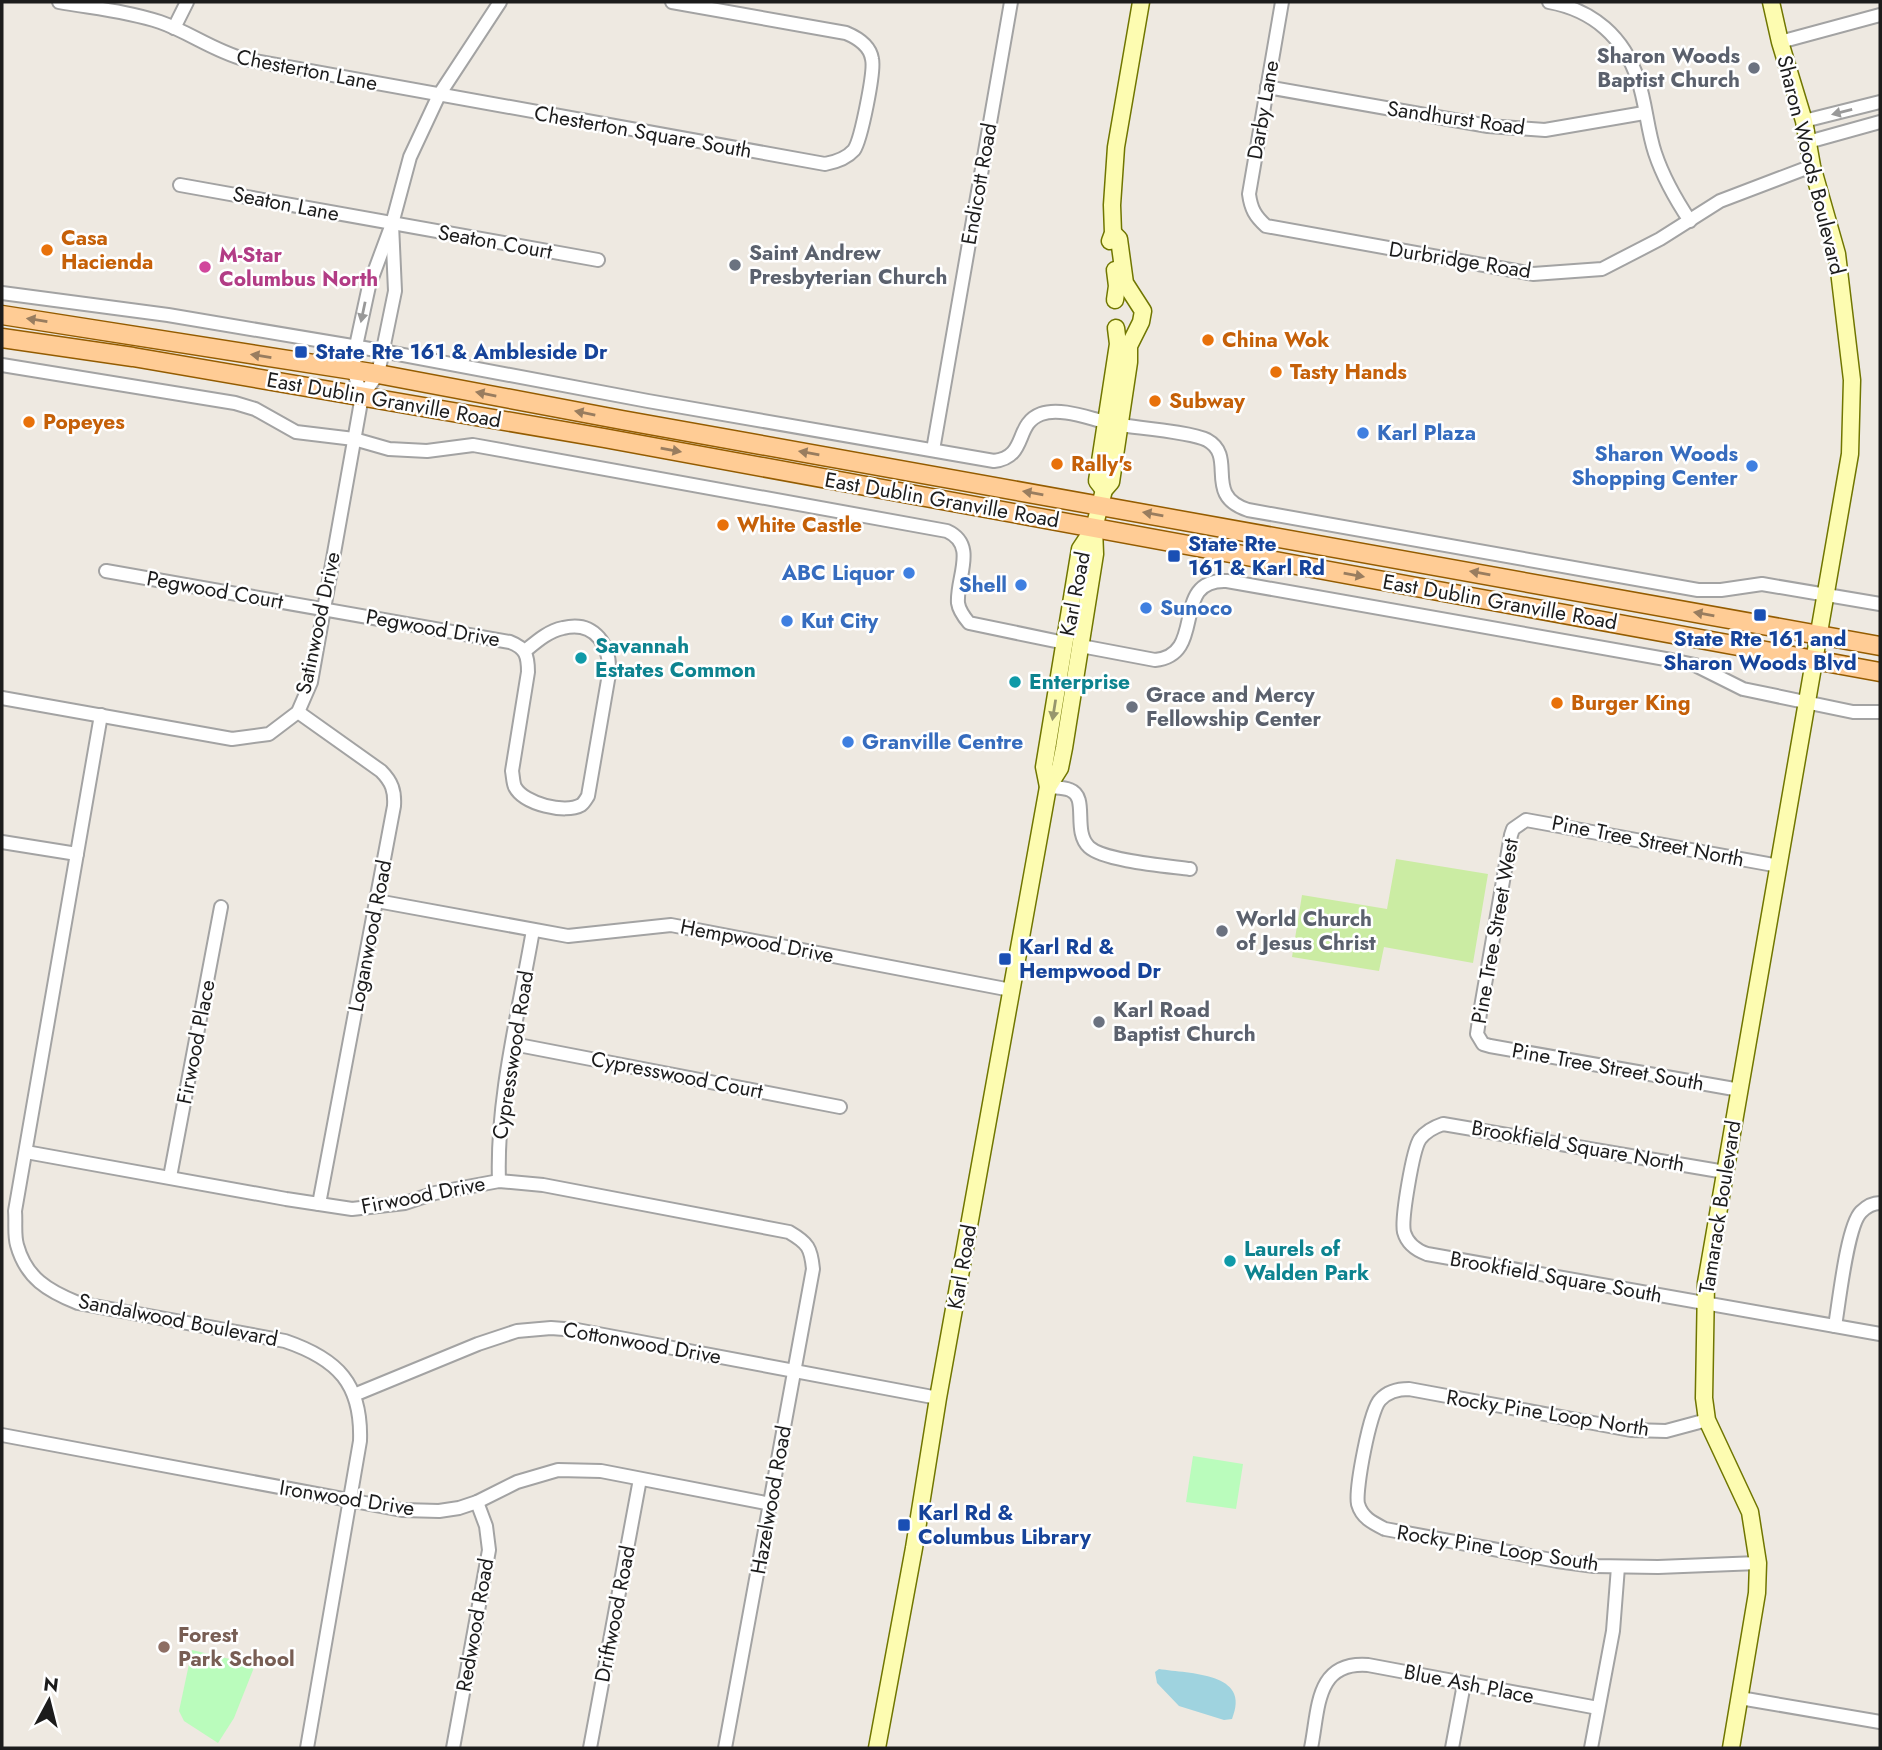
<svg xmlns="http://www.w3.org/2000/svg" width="1882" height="1750" viewBox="0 0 1882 1750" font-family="Jost,sans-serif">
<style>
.grass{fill:#cbeca3}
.park{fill:#bafcbc}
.water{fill:#9fd3df}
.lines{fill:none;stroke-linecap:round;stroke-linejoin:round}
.street-casing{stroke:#a3a3a3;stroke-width:16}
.secondary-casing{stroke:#707600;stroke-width:19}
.primary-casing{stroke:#945c00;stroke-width:21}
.street{stroke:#fff;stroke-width:12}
.secondary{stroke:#fdfcb1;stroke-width:16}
.primary{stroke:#ffcc95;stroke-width:18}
.oneway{fill:#999}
.oneway2{fill:#997d5f}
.oneway3{fill:#98976e}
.worship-dot{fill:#6b7280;stroke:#fff;stroke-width:2.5}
.food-dot{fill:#e8710a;stroke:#fff;stroke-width:2.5}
.hotel-dot{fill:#d1479c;stroke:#fff;stroke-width:2.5}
.transit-dot{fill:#1a4fb4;stroke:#fff;stroke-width:2.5}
.shop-dot{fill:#3f7fe0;stroke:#fff;stroke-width:2.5}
.culture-dot{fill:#0f9aa8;stroke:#fff;stroke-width:2.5}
.education-dot{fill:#8d6e63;stroke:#fff;stroke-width:2.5}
.labels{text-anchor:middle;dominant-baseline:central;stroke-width:5;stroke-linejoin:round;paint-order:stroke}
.worship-label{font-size:21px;font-weight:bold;fill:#5b616d;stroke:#fff;text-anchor:start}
.street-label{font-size:21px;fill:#1c1c1c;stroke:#fff}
.food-label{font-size:21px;font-weight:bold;fill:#c56008;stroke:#fff;text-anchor:start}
.hotel-label{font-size:21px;font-weight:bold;fill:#b23c85;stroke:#fff;text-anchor:start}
.transit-label{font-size:21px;font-weight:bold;fill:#164399;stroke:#fff;text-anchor:start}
.shop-label{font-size:21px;font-weight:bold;fill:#366cbe;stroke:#fff;text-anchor:start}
.culture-label{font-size:21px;font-weight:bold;fill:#0d838f;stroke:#fff;text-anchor:start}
.education-label{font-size:21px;font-weight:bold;fill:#785e54;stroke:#fff;text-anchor:start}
</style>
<rect width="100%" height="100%" fill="#eee9e1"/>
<!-- grass -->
<path class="grass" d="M1396,859L1488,874L1473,963L1384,947L1379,971L1292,957L1302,895L1387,909Z"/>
<!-- park -->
<g class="park">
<path d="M1193,1456L1243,1464L1236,1509L1186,1502Z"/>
<path d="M192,1650L255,1665L234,1718L218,1743L184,1721L179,1711Z"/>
</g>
<!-- water -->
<path class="water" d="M1159,1669C1190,1674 1252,1672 1232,1719L1224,1720L1179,1706L1157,1683L1155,1672Z"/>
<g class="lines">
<defs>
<g id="street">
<path d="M59,2C92,8 127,11 160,22C189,32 214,51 244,59L825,164C836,162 846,159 854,150C861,140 875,71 872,59C870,46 858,38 846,33L672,2"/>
<path d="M1282,2L1249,194C1251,209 1255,216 1266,226L1533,274L1602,269L1660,239L1720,201L1812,166"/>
<path d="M1549,2C1593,10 1624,37 1638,80C1646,103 1647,129 1655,153C1663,177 1676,200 1690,221"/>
<path d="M174,28L187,2"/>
<path d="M1780,42L1880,15"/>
<path d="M1267,87L1488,126L1545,130L1644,113"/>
<path d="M1804,121L1880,102"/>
<path d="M1808,142L1880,122"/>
<path d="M180,185L598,260"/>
<path d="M2,293L168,315L382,351L648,401L994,461C1028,457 1014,424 1041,414C1060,407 1088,418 1106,422"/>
<path d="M2,365L235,403L255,409L296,432L354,439L389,449L427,451L473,445L947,531C978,545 956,578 958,603C959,610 964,617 969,623L1065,643"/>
<path d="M362,396L353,370L356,346L369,286L392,224L410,157L439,95L500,2"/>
<path d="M1120,425C1139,428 1191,432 1207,440C1238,457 1202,495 1248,510L1698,590H1721L1762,584L1880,604"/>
<path d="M933,450L1011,2"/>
<path d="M106,571L510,642C526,648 528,656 528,672L512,771C513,776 513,783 515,787C524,804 565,814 581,805C584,803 586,799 588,796L609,674C611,646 595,620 563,628C548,631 536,642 525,651"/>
<path d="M1081,646L1155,660C1208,655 1169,578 1227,581L1671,660L1695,665L1743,689L1853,712H1880"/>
<path d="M2,698L232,739L269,734L298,712L311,682L362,396L378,374L395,291L392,224"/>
<path d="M298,712L381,771C392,782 395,791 394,806L319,1204"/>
<path d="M101,715L15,1211C16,1222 14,1235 17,1245C26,1278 48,1291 78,1303L285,1341C338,1359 362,1384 360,1441L307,1748"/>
<path d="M1048,787C1055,788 1063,787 1070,790C1089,797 1072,831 1089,847C1104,861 1168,866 1190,869"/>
<path d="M2,842L77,854"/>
<path d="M377,901L568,936L671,925L1011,990"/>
<path d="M513,1044L840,1107"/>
<path d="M1740,1090L1490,1046L1483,1044L1477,1034L1480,1013L1511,835L1513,829L1526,820L1779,866"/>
<path d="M26,1152L286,1199L352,1209L405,1203L435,1193L499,1181L543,1185L789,1232C808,1243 811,1248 813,1269L725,1748"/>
<path d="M1725,1172L1443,1124C1434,1127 1426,1131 1420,1139C1413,1149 1401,1219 1404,1232C1407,1243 1416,1250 1427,1254L1880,1334"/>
<path d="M170,1177L221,907"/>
<path d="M499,1181C496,1100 519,1011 533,930"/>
<path d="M1835,1326C1839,1303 1847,1226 1861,1212C1866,1207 1873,1203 1880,1203"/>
<path d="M354,1395L478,1344L517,1331L551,1328L577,1330L938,1398"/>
<path d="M1707,1420L1666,1431L1631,1430L1409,1389C1398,1389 1388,1391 1380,1400C1370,1410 1355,1490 1358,1504C1362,1518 1373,1523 1385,1529L1557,1561L1594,1566L1658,1567L1758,1563"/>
<path d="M2,1435L402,1510L439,1511L459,1508L477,1502L517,1482L558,1470L601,1471L771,1504"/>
<path d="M1740,1698L1880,1722"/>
<path d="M453,1748L489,1550L486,1526L477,1502"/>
<path d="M590,1748L640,1479"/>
<path d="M1311,1748C1319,1709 1315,1661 1368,1665L1598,1708"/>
<path d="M1452,1748L1464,1684"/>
<path d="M1591,1748L1613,1631L1618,1567"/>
</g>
<g id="secondary">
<path d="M1110,241L1113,233L1112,205L1116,147L1141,2"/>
<path d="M1115,300L1117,286L1115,270"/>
<path d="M1104,490L1097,481L1118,344L1116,328"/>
<path d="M1048,787L1060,768L1064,748L1095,554L1094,528"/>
<path d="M877,1748L914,1548L938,1398L1048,787L1044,767L1080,549L1094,528L1104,490L1111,482L1129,362V346L1141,322L1143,311L1125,283L1119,239L1113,233"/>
<path d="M1731,1748L1757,1593L1758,1563L1750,1512L1707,1420L1704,1398L1706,1283L1850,454L1852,380L1837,254L1812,166L1804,121L1780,42L1771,2"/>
</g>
<g id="primary">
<path d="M2,315L378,374L622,420L1880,646"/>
<path d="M2,338L133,357L604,438L1880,672"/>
</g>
</defs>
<!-- street casing -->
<use href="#street" class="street-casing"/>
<!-- secondary casing -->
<use href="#secondary" class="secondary-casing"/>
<!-- primary casing -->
<use href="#primary" class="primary-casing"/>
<!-- street -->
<use href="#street" class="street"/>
<!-- secondary -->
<use href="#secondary" class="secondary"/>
<!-- primary -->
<use href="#primary" class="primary"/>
</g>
<!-- one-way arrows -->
<defs><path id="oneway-solid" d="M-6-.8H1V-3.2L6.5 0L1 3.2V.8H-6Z" transform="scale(1.75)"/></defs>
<g class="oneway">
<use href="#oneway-solid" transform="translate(1842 112) rotate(166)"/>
<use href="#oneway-solid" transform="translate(363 312) rotate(102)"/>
</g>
<g class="oneway2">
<use href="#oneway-solid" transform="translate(37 320) rotate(-171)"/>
<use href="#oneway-solid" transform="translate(261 356) rotate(-171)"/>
<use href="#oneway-solid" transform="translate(486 394) rotate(-169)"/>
<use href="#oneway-solid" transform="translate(585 413) rotate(-169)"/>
<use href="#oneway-solid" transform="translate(671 450) rotate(10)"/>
<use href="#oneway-solid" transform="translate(809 453) rotate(-170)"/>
<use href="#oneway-solid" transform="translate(1033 493) rotate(-170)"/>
<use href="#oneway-solid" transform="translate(1153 514) rotate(-170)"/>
<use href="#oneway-solid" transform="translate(1480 573) rotate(-170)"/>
<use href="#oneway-solid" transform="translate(1354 575) rotate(10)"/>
<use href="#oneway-solid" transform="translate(1704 614) rotate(-170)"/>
</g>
<use class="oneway3" href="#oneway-solid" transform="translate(1054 710) rotate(99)"/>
<!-- markers -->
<g class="worship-dot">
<circle cx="1754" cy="68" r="7"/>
<circle cx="735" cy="265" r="7"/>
<circle cx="1132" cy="707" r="7"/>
<circle cx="1222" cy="931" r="7"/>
<circle cx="1099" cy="1022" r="7"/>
</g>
<g class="food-dot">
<circle cx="47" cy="250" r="7"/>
<circle cx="1208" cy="340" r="7"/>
<circle cx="1276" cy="372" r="7"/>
<circle cx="1155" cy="401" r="7"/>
<circle cx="29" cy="422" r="7"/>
<circle cx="1057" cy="464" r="7"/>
<circle cx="723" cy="525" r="7"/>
<circle cx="1557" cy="703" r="7"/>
</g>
<circle class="hotel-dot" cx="205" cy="267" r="7"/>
<g class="transit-dot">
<rect x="294" y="345" width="14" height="14" rx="3.5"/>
<rect x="1167" y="549" width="14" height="14" rx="3.5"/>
<rect x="1753" y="608" width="14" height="14" rx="3.5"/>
<rect x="998" y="952" width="14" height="14" rx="3.5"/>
<rect x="897" y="1518" width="14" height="14" rx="3.5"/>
</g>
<g class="shop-dot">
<circle cx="1363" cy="433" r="7"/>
<circle cx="1752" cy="466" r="7"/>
<circle cx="909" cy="573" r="7"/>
<circle cx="1021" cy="585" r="7"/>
<circle cx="1146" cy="608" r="7"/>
<circle cx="787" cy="621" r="7"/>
<circle cx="848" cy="742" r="7"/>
</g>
<g class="culture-dot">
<circle cx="581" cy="658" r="7"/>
<circle cx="1015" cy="682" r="7"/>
<circle cx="1230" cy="1261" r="7"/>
</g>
<circle class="education-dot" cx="164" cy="1647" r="7"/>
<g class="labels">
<!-- worship labels -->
<g class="worship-label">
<text x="1740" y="56" text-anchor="end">Sharon Woods<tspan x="1740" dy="24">Baptist Church</tspan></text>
<text x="749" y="253">Saint Andrew<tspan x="749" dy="24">Presbyterian Church</tspan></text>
<text x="1146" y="695">Grace and Mercy<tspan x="1146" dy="24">Fellowship Center</tspan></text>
<text x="1236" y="919">World Church<tspan x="1236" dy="24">of Jesus Christ</tspan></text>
<text x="1113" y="1010">Karl Road<tspan x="1113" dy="24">Baptist Church</tspan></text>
</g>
<!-- street labels -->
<g class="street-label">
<text transform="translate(307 70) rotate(11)">Chesterton Lane</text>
<text transform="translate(1263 110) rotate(-80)">Darby Lane</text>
<text transform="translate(1456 118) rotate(8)">Sandhurst Road</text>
<text transform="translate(643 132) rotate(10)">Chesterton Square South</text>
<text transform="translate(1811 165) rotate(76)">Sharon Woods Boulevard</text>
<text transform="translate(979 184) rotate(-80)">Endicott Road</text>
<text transform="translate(286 204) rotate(11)">Seaton Lane</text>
<text transform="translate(495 242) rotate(10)">Seaton Court</text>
<text transform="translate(1460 260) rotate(9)">Durbridge Road</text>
<text transform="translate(384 400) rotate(10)">East Dublin Granville Road</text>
<text transform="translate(942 500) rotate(10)">East Dublin Granville Road</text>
<text transform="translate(215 590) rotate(10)">Pegwood Court</text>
<text transform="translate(1075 594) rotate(-79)">Karl Road</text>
<text transform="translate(1500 602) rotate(10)">East Dublin Granville Road</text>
<text transform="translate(318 623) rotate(-78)">Satinwood Drive</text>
<text transform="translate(433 628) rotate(10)">Pegwood Drive</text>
<text transform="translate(1648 841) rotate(11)">Pine Tree Street North</text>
<text transform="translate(1495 931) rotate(-80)">Pine Tree Street West</text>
<text transform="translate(370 936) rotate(-79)">Loganwood Road</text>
<text transform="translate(757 941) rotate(11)">Hempwood Drive</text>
<text transform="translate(196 1042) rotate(-79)">Firwood Place</text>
<text transform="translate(513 1055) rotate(-81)">Cypresswood Road</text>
<text transform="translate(1608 1067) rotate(10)">Pine Tree Street South</text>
<text transform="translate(677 1075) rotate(11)">Cypresswood Court</text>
<text transform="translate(1578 1146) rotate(10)">Brookfield Square North</text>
<text transform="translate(423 1195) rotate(-11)">Firwood Drive</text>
<text transform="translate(1720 1207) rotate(-81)">Tamarack Boulevard</text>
<text transform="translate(962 1267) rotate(-80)">Karl Road</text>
<text transform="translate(1556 1277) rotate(10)">Brookfield Square South</text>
<text transform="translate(178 1320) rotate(11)">Sandalwood Boulevard</text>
<text transform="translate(642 1343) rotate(10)">Cottonwood Drive</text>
<text transform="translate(1548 1413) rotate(9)">Rocky Pine Loop North</text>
<text transform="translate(347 1498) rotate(9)">Ironwood Drive</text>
<text transform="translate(771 1500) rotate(-80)">Hazelwood Road</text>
<text transform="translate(1498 1548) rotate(9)">Rocky Pine Loop South</text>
<text transform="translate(615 1614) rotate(-79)">Driftwood Road</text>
<text transform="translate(475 1625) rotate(-80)">Redwood Road</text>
<text transform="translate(1469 1684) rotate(11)">Blue Ash Place</text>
</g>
<!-- food labels -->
<g class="food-label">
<text x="61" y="238">Casa<tspan x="61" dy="24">Hacienda</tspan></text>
<text x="1222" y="340">China Wok</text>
<text x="1290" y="372">Tasty Hands</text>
<text x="1169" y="401">Subway</text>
<text x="43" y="422">Popeyes</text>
<text x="1071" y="464">Rally's</text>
<text x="737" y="525">White Castle</text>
<text x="1571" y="703">Burger King</text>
</g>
<!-- hotel labels -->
<g class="hotel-label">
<text x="219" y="255">M-Star<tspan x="219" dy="24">Columbus North</tspan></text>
</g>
<!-- transit labels -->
<g class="transit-label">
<text x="315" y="352">State Rte 161 &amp; Ambleside Dr</text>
<text x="1188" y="544">State Rte<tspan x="1188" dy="24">161 &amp; Karl Rd</tspan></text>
<text x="1760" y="639" text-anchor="middle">State Rte 161 and<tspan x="1760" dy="24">Sharon Woods Blvd</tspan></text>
<text x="1019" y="947">Karl Rd &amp;<tspan x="1019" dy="24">Hempwood Dr</tspan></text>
<text x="918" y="1513">Karl Rd &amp;<tspan x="918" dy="24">Columbus Library</tspan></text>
</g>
<!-- shop labels -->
<g class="shop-label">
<text x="1377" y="433">Karl Plaza</text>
<text x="1738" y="454" text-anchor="end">Sharon Woods<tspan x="1738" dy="24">Shopping Center</tspan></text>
<text x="895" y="573" text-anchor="end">ABC Liquor</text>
<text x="1007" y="585" text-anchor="end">Shell</text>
<text x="1160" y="608">Sunoco</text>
<text x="801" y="621">Kut City</text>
<text x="862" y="742">Granville Centre</text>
</g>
<!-- culture labels -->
<g class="culture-label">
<text x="595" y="646">Savannah<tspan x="595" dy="24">Estates Common</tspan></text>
<text x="1029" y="682">Enterprise</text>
<text x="1244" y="1249">Laurels of<tspan x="1244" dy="24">Walden Park</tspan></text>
</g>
<!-- education labels -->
<g class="education-label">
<text x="178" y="1635">Forest<tspan x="178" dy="24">Park School</tspan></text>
</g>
</g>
<!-- border -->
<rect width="1882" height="1750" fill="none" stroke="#1c1c1c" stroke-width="7"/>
<!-- north arrow -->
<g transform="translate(49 1701) rotate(7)" stroke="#ffffff" stroke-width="5" paint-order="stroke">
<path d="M0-5L12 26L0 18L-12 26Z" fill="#1c1c1c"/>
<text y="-10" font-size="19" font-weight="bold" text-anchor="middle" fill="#1c1c1c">N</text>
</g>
</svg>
